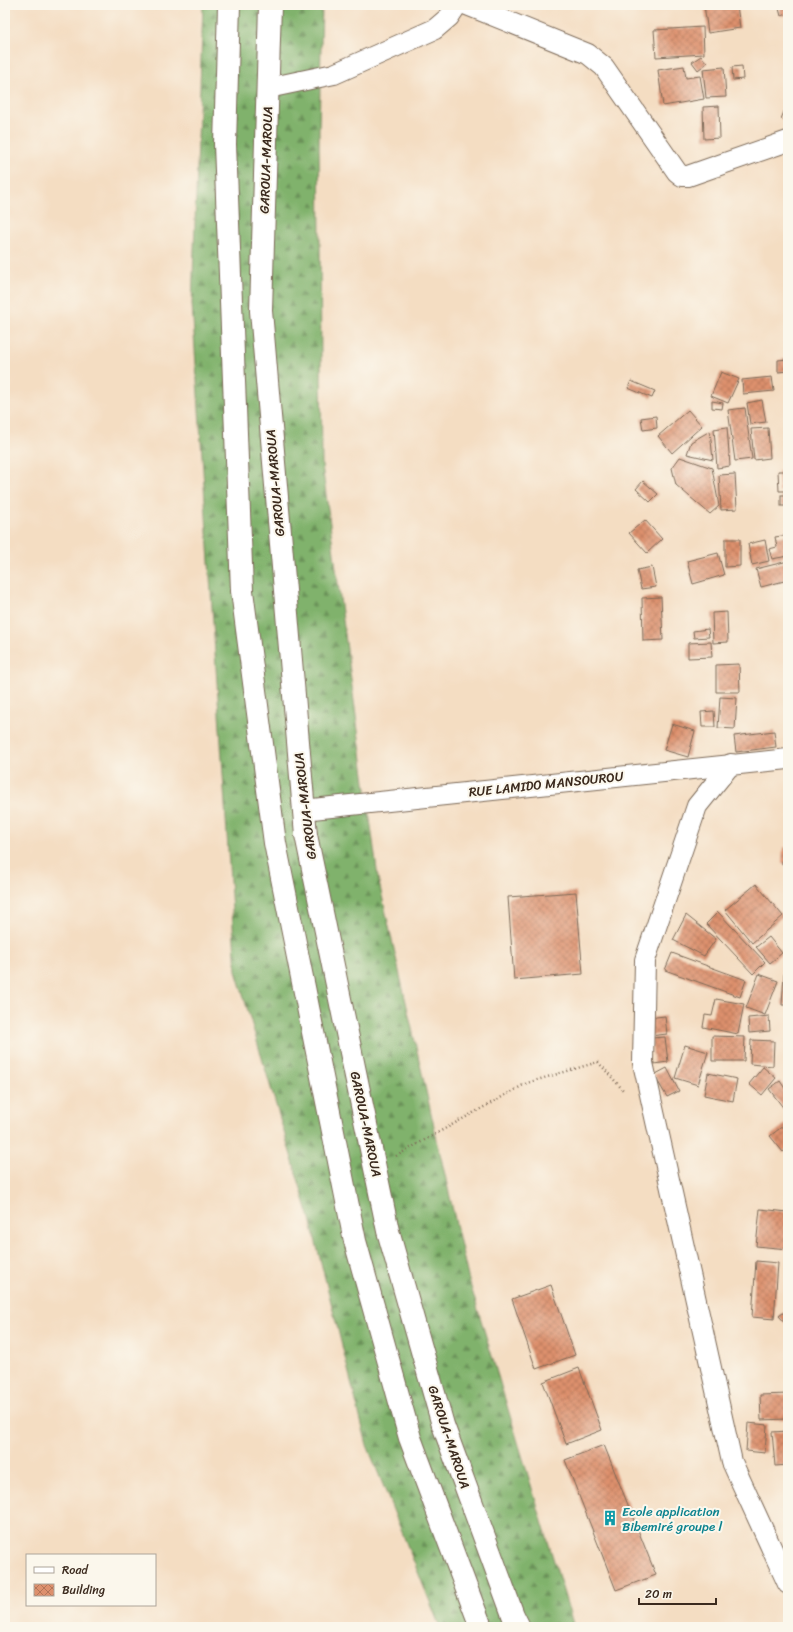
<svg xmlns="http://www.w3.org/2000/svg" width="793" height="1632" viewBox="0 0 793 1632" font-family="Sriracha,sans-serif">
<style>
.forest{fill:url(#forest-firs);stroke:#5e6e45}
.building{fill:url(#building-cross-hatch)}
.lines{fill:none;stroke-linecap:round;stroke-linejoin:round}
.minor-casing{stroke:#7c6957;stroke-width:22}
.trunk-casing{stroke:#7c6957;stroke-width:24}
.path{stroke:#7c6957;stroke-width:2.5;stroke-dasharray:1 3;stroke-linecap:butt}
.minor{stroke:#fff;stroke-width:20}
.trunk{stroke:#fff;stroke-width:22}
.labels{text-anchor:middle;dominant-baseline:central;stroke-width:4;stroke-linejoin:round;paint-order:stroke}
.street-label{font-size:13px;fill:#3b2a1e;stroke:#fbf7ec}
.culture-label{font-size:13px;fill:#0d838f;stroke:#fbf7ec;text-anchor:start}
</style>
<defs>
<pattern id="forest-firs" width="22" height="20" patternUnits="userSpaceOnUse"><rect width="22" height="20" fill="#80b26c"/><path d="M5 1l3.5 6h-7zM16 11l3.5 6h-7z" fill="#6a9158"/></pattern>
<pattern id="building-cross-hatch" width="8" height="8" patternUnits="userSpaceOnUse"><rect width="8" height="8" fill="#dd906d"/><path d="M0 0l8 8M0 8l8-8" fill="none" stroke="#b47659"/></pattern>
</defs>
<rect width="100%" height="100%" fill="#fbf7ec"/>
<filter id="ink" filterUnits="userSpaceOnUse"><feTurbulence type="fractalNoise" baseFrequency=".025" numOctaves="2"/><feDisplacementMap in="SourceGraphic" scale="8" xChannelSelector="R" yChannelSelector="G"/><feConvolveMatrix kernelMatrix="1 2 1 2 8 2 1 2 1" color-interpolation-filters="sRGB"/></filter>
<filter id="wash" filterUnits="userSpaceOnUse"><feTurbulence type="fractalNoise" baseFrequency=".012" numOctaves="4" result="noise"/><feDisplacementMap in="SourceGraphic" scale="16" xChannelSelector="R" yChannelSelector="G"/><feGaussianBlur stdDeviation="0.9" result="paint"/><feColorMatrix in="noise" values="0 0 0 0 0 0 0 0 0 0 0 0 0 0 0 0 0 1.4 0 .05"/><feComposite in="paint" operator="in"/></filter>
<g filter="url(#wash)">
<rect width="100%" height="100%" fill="#f4ddc2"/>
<!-- forest -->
<path class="forest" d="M203,5H322L319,131L322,465L378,878L468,1277L574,1627H440L367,1445L310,1219L236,971L192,304Z"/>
<g id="blocks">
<!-- building -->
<g class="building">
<path d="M704,5H737L740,28L708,33Z"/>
<path d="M778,5H788V14L781,16Z"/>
<path d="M703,27L704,54L656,57L654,30Z"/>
<path d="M701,56L707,63L698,70L692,62Z"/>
<path d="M684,66L686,78L700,76L704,99L663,106L658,70Z"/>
<path d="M742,66L743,79L733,80L732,67Z"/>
<path d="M724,67L726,97L706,98L703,69Z"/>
<path d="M788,102V122L781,119Z"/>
<path d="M719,106L720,138L704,139L703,107Z"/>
<path d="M788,359V371L778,372V360Z"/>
<path d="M721,372L739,379L728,403L711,396Z"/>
<path d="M772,377L774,391L743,394L742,380Z"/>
<path d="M631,381L655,391L652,398L628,388Z"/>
<path d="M762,400L766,422L750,424L747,403Z"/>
<path d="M712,401L723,403L722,409L712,408Z"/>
<path d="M745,408L752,459L735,461L728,410Z"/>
<path d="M688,410L702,426L672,453L658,436Z"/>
<path d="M656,416L657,428L643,430L641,418Z"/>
<path d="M727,427L730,466L717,468L714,429Z"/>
<path d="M768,428L770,458L754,460L751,429Z"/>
<path d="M710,431L713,460L687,454L691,442Z"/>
<path d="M680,457L712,468L719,506L710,514L676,485L672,468Z"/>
<path d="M778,471H788V491H779Z"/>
<path d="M735,474L737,509L721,510L719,475Z"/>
<path d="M643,481L658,494L650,502L636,489Z"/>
<rect x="781" y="495" width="7" height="11"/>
<path d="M645,520L662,539L647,553L629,533Z"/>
<path d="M788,535V556L772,559L769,549L777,547L775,537Z"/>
<path d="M725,539H740V566L725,567Z"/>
<path d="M765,540L769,561L752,565L748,544Z"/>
<path d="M718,553L724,575L693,584L687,561Z"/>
<path d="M788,561V580L761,587L756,569Z"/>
<path d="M652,567L656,587L641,589L637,570Z"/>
<path d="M661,597L663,640L643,641L642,598Z"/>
<path d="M727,612L728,642L713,643L712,613Z"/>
<path d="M708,629L709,637L694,638L693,631Z"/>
<path d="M711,642L712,657L688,658V643Z"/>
<path d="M739,664L740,692H716V665Z"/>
<path d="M720,697L737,698L735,729L718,728Z"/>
<path d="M714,711L715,727H702L701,712Z"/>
<path d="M672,724L695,731L688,757L664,750Z"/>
<path d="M774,731L776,747L736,752L734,736Z"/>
<path d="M788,847V864H782L783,848Z"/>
<path d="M756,884L783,916L752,943L725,910Z"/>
<path d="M576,892L583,974L514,980L508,897Z"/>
<path d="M718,912L765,962L753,974L706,924Z"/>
<path d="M686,915L716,939L704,956L673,940Z"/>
<path d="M769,937L782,953L770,963L756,947Z"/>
<path d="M672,953L746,980L740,997L665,970Z"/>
<path d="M759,974L778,981L765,1015L746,1008Z"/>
<path d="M784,974L788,975V1005H782Z"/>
<path d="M716,999L744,1004L738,1034L703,1027L705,1015L712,1016Z"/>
<path d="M665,1016L667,1034L650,1036L647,1018Z"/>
<path d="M769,1016L770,1031L749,1033L748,1018Z"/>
<path d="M712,1036L745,1037L744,1061H712Z"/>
<path d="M665,1037L668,1062L654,1064L651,1038Z"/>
<path d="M751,1040L774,1041L773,1066L750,1064Z"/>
<path d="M685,1045L708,1052L698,1085L675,1078Z"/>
<path d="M763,1067L776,1078L762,1095L749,1084Z"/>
<path d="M667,1068L679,1091L667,1097L654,1075Z"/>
<path d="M708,1073L737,1079L733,1101L704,1095Z"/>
<path d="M780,1081L788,1093V1114L769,1089Z"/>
<path d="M788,1122V1148L783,1152L770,1136Z"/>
<path d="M760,1209L788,1212V1249L756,1246Z"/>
<path d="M756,1261L778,1263L774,1319L752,1317Z"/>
<path d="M551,1285L575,1355L536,1369L512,1299Z"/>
<path d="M788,1309V1326L779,1316Z"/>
<path d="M579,1368L602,1430L566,1444L543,1382Z"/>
<path d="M788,1394V1419L761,1420L760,1395Z"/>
<path d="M748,1423L767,1425L765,1453L746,1451Z"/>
<path d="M788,1431V1465L775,1466L772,1432Z"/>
<path d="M604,1445L656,1575L616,1590L565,1460Z"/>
</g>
</g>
</g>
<g filter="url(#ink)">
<use href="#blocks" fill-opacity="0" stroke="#7c6957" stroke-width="1"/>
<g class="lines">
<defs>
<g id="minor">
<path d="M467,5L588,54L604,67L677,172L682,176H688L788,141"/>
<path d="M268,88L334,74L435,29L449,17L457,5"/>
<path d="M731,764L697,806L645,960L643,1063L732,1462L788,1584"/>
<path d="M303,810L788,759"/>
</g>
<g id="trunk">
<path d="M229,5L225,144L242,591L275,843L355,1241L410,1438L481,1627"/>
<path d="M270,5L261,311L306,835L388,1231L443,1425L513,1615L519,1627"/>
</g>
</defs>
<!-- minor casing -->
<use href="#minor" class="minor-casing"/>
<!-- trunk casing -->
<use href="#trunk" class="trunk-casing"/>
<!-- path -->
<path class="path" d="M396,1156L527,1083L598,1062L624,1091"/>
<!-- minor -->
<use href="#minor" class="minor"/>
<!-- trunk -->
<use href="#trunk" class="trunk"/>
</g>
</g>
<!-- icons -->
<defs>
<symbol id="building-bare" viewBox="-9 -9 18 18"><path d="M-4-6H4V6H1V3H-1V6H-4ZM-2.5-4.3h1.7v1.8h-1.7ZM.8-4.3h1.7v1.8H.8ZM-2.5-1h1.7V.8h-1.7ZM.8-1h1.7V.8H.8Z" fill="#0f9aa8" stroke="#fbf7ec" stroke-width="2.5" paint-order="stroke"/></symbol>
</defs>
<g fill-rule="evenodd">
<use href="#building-bare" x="599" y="1507" width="22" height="22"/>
</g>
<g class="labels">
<!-- street labels -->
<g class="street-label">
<text transform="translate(266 160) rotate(-88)">GAROUA-MAROUA</text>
<text transform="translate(275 483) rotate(-95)">GAROUA-MAROUA</text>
<text transform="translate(546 784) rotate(-6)">RUE LAMIDO MANSOUROU</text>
<text transform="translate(305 806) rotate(-97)">GAROUA-MAROUA</text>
<text transform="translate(366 1124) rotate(78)">GAROUA-MAROUA</text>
<text transform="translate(449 1437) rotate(72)">GAROUA-MAROUA</text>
</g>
<!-- culture labels -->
<g class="culture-label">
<text x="622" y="1511">Ecole application<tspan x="622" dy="15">Bibemiré groupe l</tspan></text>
</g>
</g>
<!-- margin -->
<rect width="793" height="1632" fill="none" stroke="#fbf7ec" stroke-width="20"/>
<!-- legend -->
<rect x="26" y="1554" width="130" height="52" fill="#fbf7ec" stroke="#aea59a"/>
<rect x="34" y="1567" width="20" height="6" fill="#ffffff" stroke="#aea59a"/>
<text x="62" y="1574" font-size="12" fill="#3b2a1e">Road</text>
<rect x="34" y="1584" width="20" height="12" fill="url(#building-cross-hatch)" stroke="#aea59a"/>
<text x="62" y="1594" font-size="12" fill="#3b2a1e">Building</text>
<!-- scale -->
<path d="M639 1598v6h77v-6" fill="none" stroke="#3b2a1e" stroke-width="2"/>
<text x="645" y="1598" font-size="12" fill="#3b2a1e" stroke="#fbf7ec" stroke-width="3" paint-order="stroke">20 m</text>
</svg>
